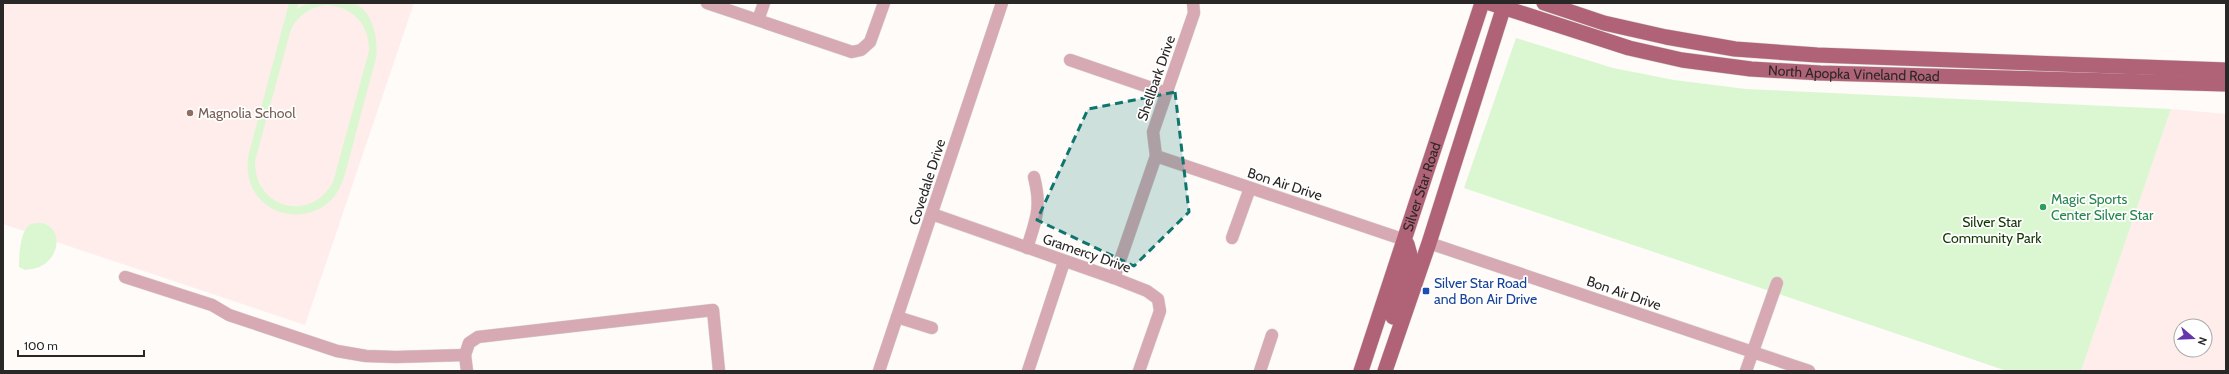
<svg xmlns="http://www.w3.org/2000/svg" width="2229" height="374" viewBox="0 0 2229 374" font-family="Cabin,sans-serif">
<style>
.education{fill:#feedeb;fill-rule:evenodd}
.green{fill:#dbf7d2;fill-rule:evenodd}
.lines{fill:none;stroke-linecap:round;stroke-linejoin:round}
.minor-casing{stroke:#d8d5d2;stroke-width:13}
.major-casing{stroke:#d8d5d2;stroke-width:16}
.minor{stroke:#d6a9b3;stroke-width:12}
.major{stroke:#b06277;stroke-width:15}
.marked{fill:#0f766e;fill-opacity:0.2;stroke:#0f766e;stroke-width:3;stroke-dasharray:8 5;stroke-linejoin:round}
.education-dot{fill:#8d6e63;stroke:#fff;stroke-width:1.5}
.leisure-dot{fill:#2e9e5b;stroke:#fff;stroke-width:1.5}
.transit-dot{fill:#1a4fb4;stroke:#fff;stroke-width:1.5}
.labels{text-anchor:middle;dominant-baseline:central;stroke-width:3.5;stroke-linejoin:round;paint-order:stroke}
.street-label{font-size:14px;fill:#2a2826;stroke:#fff}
.education-label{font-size:14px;fill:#785e54;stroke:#fff;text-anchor:start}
.leisure-label{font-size:14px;fill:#27864d;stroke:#fff;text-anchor:start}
.park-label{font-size:14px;fill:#103600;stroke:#fff}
.transit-label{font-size:14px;fill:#164399;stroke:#fff;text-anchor:start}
</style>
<rect width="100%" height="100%" fill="#fefbf8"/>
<!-- education -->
<g class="education">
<path d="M3,3H414L305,325L3,224Z"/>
<path d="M2171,109L2226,114V371H2081ZM2181,326H2205V350H2181Z"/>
</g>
<!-- green -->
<g class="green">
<path d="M289,3H298L297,9C306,2 315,3 326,3C334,3 344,1 352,3C373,8 379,41 376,59C368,88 360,116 353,145C348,160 346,177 338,191C323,217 286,222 264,203C249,190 245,171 249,153ZM326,5C352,6 370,25 369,51L333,182C310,224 254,208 255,161L291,29C299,15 310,7 326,5Z"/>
<path d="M1516,38L1613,68L1674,80L1746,89L2171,109L2081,371H2007L1464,188Z"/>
<path d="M41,223C62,227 60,252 46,263C40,268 32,269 25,270L19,267C19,257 20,229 31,224C34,223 38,223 41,223Z"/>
</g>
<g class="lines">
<defs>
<g id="minor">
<path d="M707,3L852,52L861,50L870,42L884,3"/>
<path d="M758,20L764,3"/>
<path d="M1070,60L1166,93"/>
<path d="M1156,156L1405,240"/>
<path d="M932,214L1114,278L1147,291L1158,299L1160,311L1139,371"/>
<path d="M1232,238L1250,188"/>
<path d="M1429,243L1809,371"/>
<path d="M1027,248C1036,219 1042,208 1034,177"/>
<path d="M125,277L212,305L229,315L337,351L366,356L396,357L465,355"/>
<path d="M1114,278L1156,156L1153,132L1194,13L1193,3"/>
<path d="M897,317L932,328"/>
<path d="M467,371L465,355L469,343L478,337L713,310L719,371"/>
<path d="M879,371L1002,3"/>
<path d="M1028,371L1064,262"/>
<path d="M1260,371L1272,335"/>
<path d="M1746,371L1777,283"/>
</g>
<g id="major">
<path id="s1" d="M1490,3L1629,48L1682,60L1751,69L1820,73L2226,84"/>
<path d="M1544,3L1604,23L1666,37L1735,49L1817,55L2226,70"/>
<path d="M1393,317L1410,255L1407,244"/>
<path id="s2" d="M1361,371L1482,3"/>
<path d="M1385,371L1429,243L1505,3"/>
</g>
</defs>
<!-- minor casing -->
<use href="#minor" class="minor-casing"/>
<!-- major casing -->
<use href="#major" class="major-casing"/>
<!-- minor -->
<use href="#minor" class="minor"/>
<!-- major -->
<use href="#major" class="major"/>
</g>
<!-- marked area -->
<path class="marked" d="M1175,92L1189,212L1134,266L1037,220L1088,109Z"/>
<!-- markers -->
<circle class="education-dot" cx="190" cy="113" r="4"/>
<circle class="leisure-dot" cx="2043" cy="207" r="4"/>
<rect class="transit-dot" x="1422" y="287" width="8" height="8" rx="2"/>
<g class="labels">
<!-- street labels -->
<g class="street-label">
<text stroke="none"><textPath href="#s1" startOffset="373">North Apopka Vineland Road</textPath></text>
<text transform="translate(1156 78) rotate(-71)">Shellbark Drive</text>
<text transform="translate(927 182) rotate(-72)">Covedale Drive</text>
<text transform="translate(1285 184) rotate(18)">Bon Air Drive</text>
<text stroke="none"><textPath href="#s2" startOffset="194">Silver Star Road</textPath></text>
<text transform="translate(1087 253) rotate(19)">Gramercy Drive</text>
<text transform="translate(1624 293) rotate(19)">Bon Air Drive</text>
</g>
<!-- education labels -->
<g class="education-label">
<text x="198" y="113">Magnolia School</text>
</g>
<!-- leisure labels -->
<g class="leisure-label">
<text x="2051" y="199">Magic Sports<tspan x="2051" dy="16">Center Silver Star</tspan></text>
</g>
<!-- park labels -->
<g class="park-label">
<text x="1992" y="222">Silver Star<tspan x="1992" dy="16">Community Park</tspan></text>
</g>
<!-- transit labels -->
<g class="transit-label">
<text x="1434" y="283">Silver Star Road<tspan x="1434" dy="16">and Bon Air Drive</tspan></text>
</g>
</g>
<!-- border -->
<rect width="2229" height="374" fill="none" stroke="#2a2826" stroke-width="8"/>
<!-- north arrow -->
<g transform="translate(2193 338) rotate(109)"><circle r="19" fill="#ffffff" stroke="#aaa9a8"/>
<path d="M0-3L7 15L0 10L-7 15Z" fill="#6535ac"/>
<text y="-6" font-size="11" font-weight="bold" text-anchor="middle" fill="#2a2826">N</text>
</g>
<!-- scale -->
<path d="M18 350v6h126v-6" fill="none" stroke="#2a2826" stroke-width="2"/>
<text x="24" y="350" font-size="12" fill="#2a2826" stroke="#ffffff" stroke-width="3" paint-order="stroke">100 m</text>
</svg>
